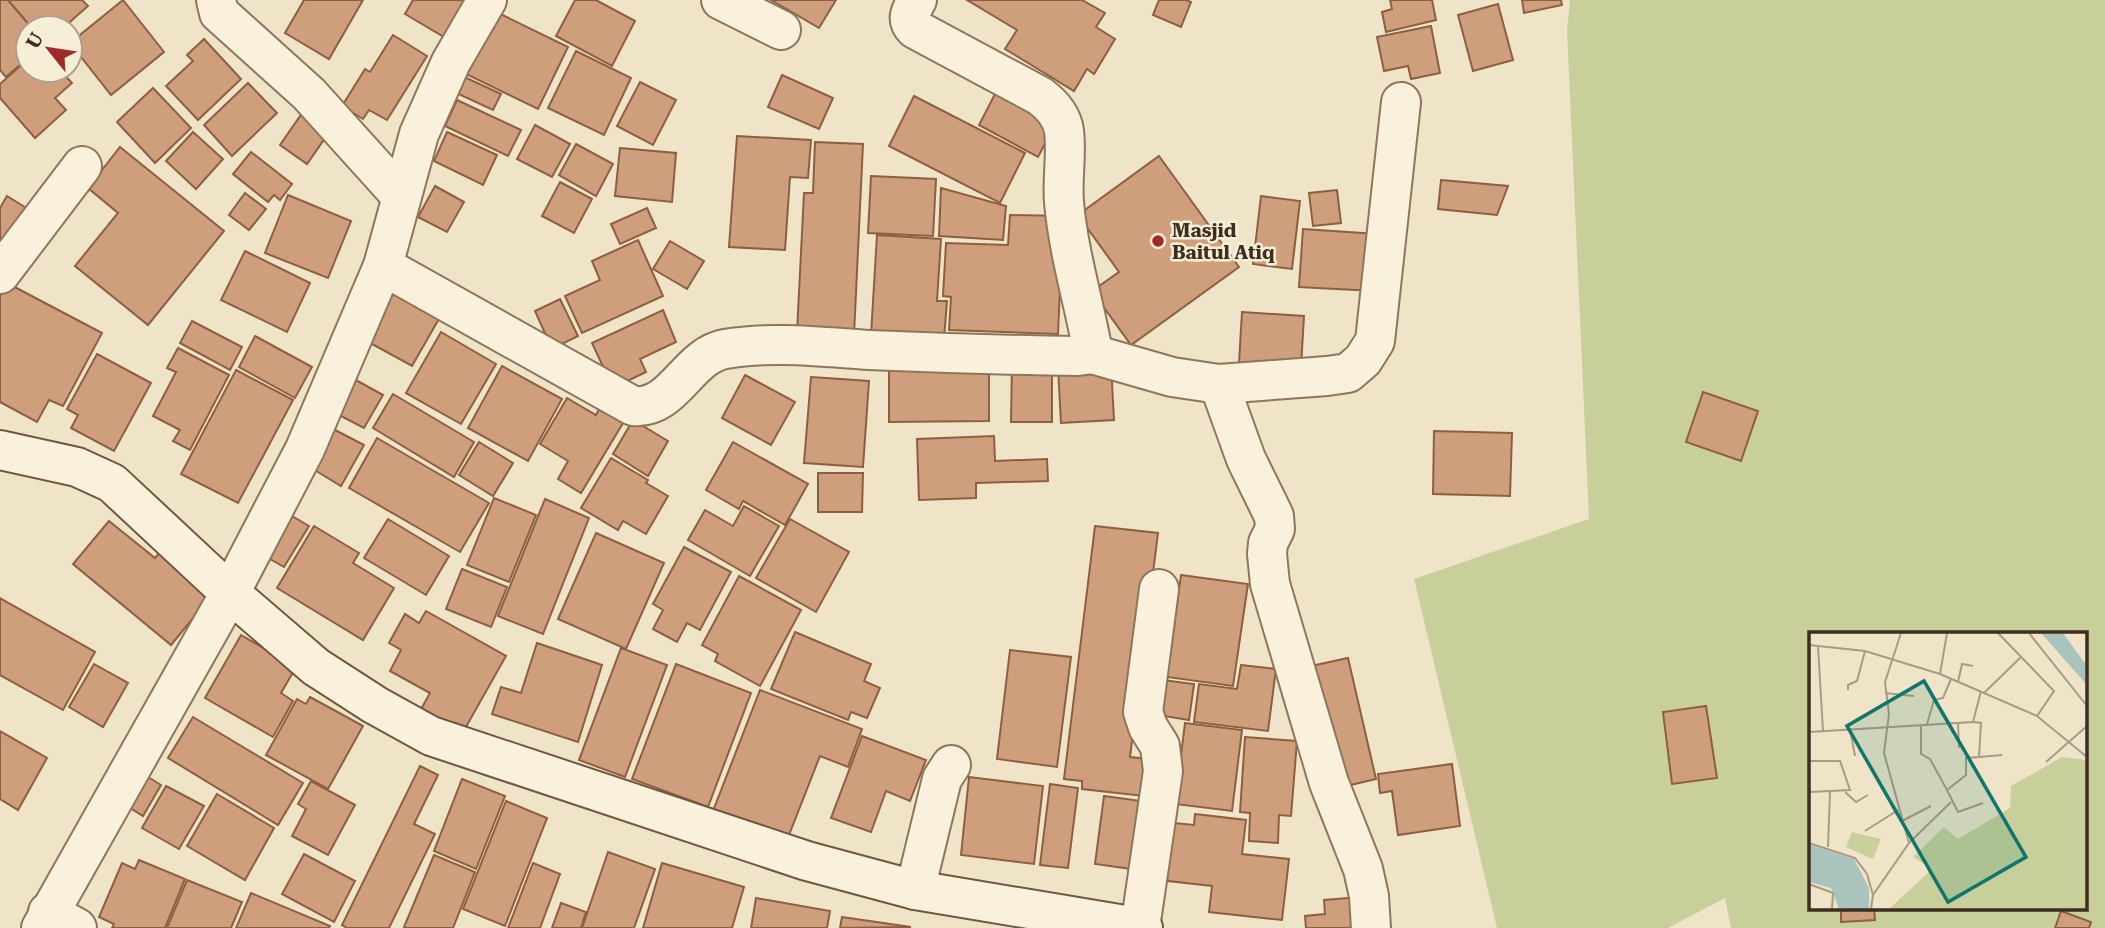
<svg xmlns="http://www.w3.org/2000/svg" width="2105" height="928" viewBox="0 0 2105 928" font-family="'Roboto Serif',serif">
<style>
.green{fill:#c9cf9b;fill-rule:evenodd}
.building{fill:#cf9f7d;stroke:#8d5f41;stroke-width:2}
.lines{fill:none;stroke-linecap:round;stroke-linejoin:round}
.street-casing{stroke:#8d765c;stroke-width:42}
.secondary-casing{stroke:#6f573f;stroke-width:42}
.street{stroke:#faf1dc;stroke-width:38}
.secondary{stroke:#faf1dc;stroke-width:38}
.poi-dot{fill:#9e2a2b;stroke:#f7eed8;stroke-width:2.5}
.labels{text-anchor:middle;dominant-baseline:central;stroke-width:5;stroke-linejoin:round;paint-order:stroke}
.poi-label{font-size:19px;font-weight:bold;fill:#3d2e20;stroke:#f7eed8;text-anchor:start}
.inset-road{fill:none;stroke:#a89b85;stroke-width:2}
.view{fill:#0f766e;fill-opacity:0.15;stroke:#0f766e;stroke-width:3.5}
.inset-edge{fill:none;stroke:#3d2e20;stroke-width:3.5}
</style>
<rect width="100%" height="100%" fill="#f0e4c8"/>
<!-- green -->
<path class="green" d="M1570,0H2105V928H1731L1725,898L1668,928H1497L1414,579L1589,519L1567,30ZM1811,634H2086V909H1811Z"/>
<!-- building -->
<g class="building">
<path d="M0,0H8L32,28H28V58L6,77L0,70Z"/>
<path d="M8,0H82L88,6L63,28H32Z"/>
<path d="M123,0L164,52L111,95L70,43Z"/>
<path d="M304,0H363L329,59L285,33Z"/>
<path d="M413,0H481L456,44L405,14Z"/>
<path d="M575,0H596L635,21L612,66L556,36Z"/>
<path d="M771,0H836L819,28Z"/>
<path d="M967,0H1082L1105,13L1096,27L1115,39L1094,74L1087,69L1074,91L1005,49L1017,30Z"/>
<path d="M1159,0H1186L1191,2L1181,27L1153,15Z"/>
<path d="M1390,0H1432L1436,20L1386,32L1382,12L1392,9Z"/>
<path d="M1522,0H1561L1562,5L1524,13Z"/>
<path d="M1498,4L1513,60L1473,71L1458,15Z"/>
<path d="M488,8L568,47L538,109L458,70Z"/>
<path d="M1431,26L1440,73L1411,79L1408,66L1384,71L1377,37Z"/>
<path d="M393,35L427,56L387,120L369,110L363,119L342,106L365,69L370,72Z"/>
<path d="M204,39L241,79L198,120L166,86L193,61L187,55Z"/>
<path d="M576,51L631,78L604,135L548,108Z"/>
<path d="M28,59V70H60L72,83L55,98L66,110L35,138L0,98V84Z"/>
<path d="M458,74L501,94L493,110L450,90Z"/>
<path d="M782,75L833,98L819,129L768,107Z"/>
<path d="M640,82L676,100L653,145L617,126Z"/>
<path d="M248,83L277,113L232,156L204,125Z"/>
<path d="M153,88L191,128L155,163L117,122Z"/>
<path d="M995,94L1055,125L1038,157L979,125Z"/>
<path d="M914,96L1025,153L1000,203L889,146Z"/>
<path d="M457,100L521,130L508,156L445,126Z"/>
<path d="M305,109L332,128L307,164L280,145Z"/>
<path d="M535,125L570,144L552,177L517,159Z"/>
<path d="M193,132L223,159L196,189L166,161Z"/>
<path d="M447,132L497,155L483,185L434,161Z"/>
<path d="M737,136L811,140L808,178L790,177L785,250L729,247Z"/>
<path d="M815,142L863,144L854,335L797,332L804,193H813Z"/>
<path d="M576,144L613,164L596,196L559,175Z"/>
<path d="M120,147L224,231L148,325L75,266L118,213L88,188Z"/>
<path d="M620,148L676,153L672,202L615,196Z"/>
<path d="M251,152L292,184L280,200L274,195L268,202L233,174Z"/>
<path d="M1159,156L1239,267L1131,345L1092,291L1119,272L1078,215Z"/>
<path d="M871,176L936,179L933,236L868,233Z"/>
<path d="M1441,180L1508,186L1497,215L1438,209Z"/>
<path d="M560,182L592,199L574,233L542,216Z"/>
<path d="M435,186L464,202L447,232L418,217Z"/>
<path d="M941,188L1006,206L1003,240L939,236Z"/>
<path d="M1337,190L1341,223L1313,226L1309,193Z"/>
<path d="M245,193L266,209L249,230L229,215Z"/>
<path d="M288,195L351,221L328,278L265,253Z"/>
<path d="M7,196L28,209L0,258V208Z"/>
<path d="M1261,196L1300,201L1292,269L1253,264Z"/>
<path d="M647,208L656,228L620,244L611,224Z"/>
<path d="M1010,215L1063,216L1058,334L949,330L951,297L943,296L946,243L1008,245Z"/>
<path d="M1303,229L1377,234L1374,291L1299,287Z"/>
<path d="M877,235L941,239L937,301H947L944,339L871,335Z"/>
<path d="M638,240L663,296L582,333L565,296L600,280L592,261Z"/>
<path d="M670,241L704,261L687,289L653,269Z"/>
<path d="M245,251L310,283L287,332L221,300Z"/>
<path d="M396,282L444,310L412,366L363,339Z"/>
<path d="M7,283L102,333L63,406L49,400L37,422L0,402V296Z"/>
<path d="M560,299L578,336L552,349L535,311Z"/>
<path d="M663,310L676,342L640,359L646,372L613,388L592,343Z"/>
<path d="M1242,312L1304,316L1301,367L1239,363Z"/>
<path d="M192,321L242,347L230,370L180,343Z"/>
<path d="M441,332L496,364L461,424L406,393Z"/>
<path d="M255,336L312,367L295,398L239,367Z"/>
<path d="M178,348L229,375L190,450L173,441L180,430L153,416L176,372L167,368Z"/>
<path d="M97,354L151,383L114,451L71,428L78,415L67,409Z"/>
<path d="M889,360H989V421L889,422Z"/>
<path d="M1012,361H1052V422H1011Z"/>
<path d="M1111,365L1114,420L1061,423L1058,368Z"/>
<path d="M502,366L562,399L528,461L468,428Z"/>
<path d="M236,370L293,400L238,503L181,474Z"/>
<path d="M745,375L795,402L771,445L722,418Z"/>
<path d="M811,377L869,381L863,467L804,463Z"/>
<path d="M354,379L383,395L364,428L335,413Z"/>
<path d="M1703,392L1758,411L1741,461L1686,442Z"/>
<path d="M393,394L474,442L454,477L373,428Z"/>
<path d="M567,398L596,415L602,404L626,418L581,493L558,479L568,461L540,444Z"/>
<path d="M633,420L668,441L648,476L613,454Z"/>
<path d="M335,430L364,445L341,486L313,469Z"/>
<path d="M1434,431L1512,433L1510,496L1433,494Z"/>
<path d="M994,436L995,461L1047,459L1048,481L976,483V498L919,500L917,439Z"/>
<path d="M377,438L489,503L460,552L349,488Z"/>
<path d="M479,442L513,463L493,496L459,475Z"/>
<path d="M733,442L808,484L785,525L743,501L739,509L706,490Z"/>
<path d="M611,458L648,480L646,483L668,496L646,534L623,521L618,530L581,508Z"/>
<path d="M818,473H863L862,512H818Z"/>
<path d="M494,498L536,515L509,582L467,565Z"/>
<path d="M545,499L589,518L543,634L498,616Z"/>
<path d="M744,506L779,526L750,576L688,540L705,510L733,526Z"/>
<path d="M287,513L309,526L284,567L263,555Z"/>
<path d="M388,519L449,556L426,595L364,558Z"/>
<path d="M790,519L849,552L816,612L756,578Z"/>
<path d="M109,521L155,558L160,552L212,595L171,645L73,564Z"/>
<path d="M314,526L359,553L353,563L394,588L363,640L277,588Z"/>
<path d="M1095,526L1158,533L1130,757L1149,759L1144,796L1082,789V781L1064,779Z"/>
<path d="M596,533L664,563L626,649L558,619Z"/>
<path d="M684,547L731,572L700,630L687,623L677,642L653,629L663,610L653,604Z"/>
<path d="M462,569L507,587L491,627L446,609Z"/>
<path d="M1181,575L1248,584L1233,686L1167,677Z"/>
<path d="M739,576L801,610L760,686L715,661L718,654L702,645Z"/>
<path d="M0,598L95,652L63,710L0,675Z"/>
<path d="M426,611L506,656L462,734L420,711L430,693L390,671L401,650L389,643L405,614L419,623Z"/>
<path d="M795,632L871,664L864,681L880,688L867,718L851,712L848,720L771,689Z"/>
<path d="M241,635L296,667L281,693L293,701L273,737L205,698Z"/>
<path d="M537,643L602,665L578,742L492,714L501,687L521,693Z"/>
<path d="M621,648L667,665L625,777L579,760Z"/>
<path d="M1010,650L1071,657L1057,767L997,759Z"/>
<path d="M1348,658L1376,779L1338,788L1311,666Z"/>
<path d="M94,664L128,683L103,727L69,707Z"/>
<path d="M676,664L751,693L708,807L632,779Z"/>
<path d="M1241,665L1276,669L1268,731L1194,722L1199,684L1237,689Z"/>
<path d="M1163,680L1194,684L1189,720L1158,715Z"/>
<path d="M760,690L862,729L848,767L820,756L787,840L713,811Z"/>
<path d="M310,697L363,726L328,789L266,755L297,699L306,704Z"/>
<path d="M1706,706L1717,778L1672,784L1663,712Z"/>
<path d="M193,717L303,783L278,825L168,758Z"/>
<path d="M1185,723L1242,730L1232,811L1175,804Z"/>
<path d="M0,731L47,758L18,810L0,799Z"/>
<path d="M862,736L926,760L910,801L886,791L871,832L831,818Z"/>
<path d="M1245,737L1297,741L1291,816L1279,815L1278,843L1249,841L1250,813L1240,812Z"/>
<path d="M1452,764L1460,826L1398,835L1392,791L1380,793L1378,774Z"/>
<path d="M420,766L438,775L414,824L435,834L389,928H347L342,925Z"/>
<path d="M135,769L161,785L143,816L117,800Z"/>
<path d="M969,777L1043,786L1034,864L961,855Z"/>
<path d="M462,779L505,796L476,869L434,851Z"/>
<path d="M311,781L355,805L328,855L292,836L306,809L298,804Z"/>
<path d="M1050,784L1078,788L1068,868L1040,865Z"/>
<path d="M166,786L204,806L179,849L142,828Z"/>
<path d="M217,794L274,828L245,880L187,846Z"/>
<path d="M1104,796L1156,803L1146,871L1095,864Z"/>
<path d="M506,801L547,818L505,926L463,909Z"/>
<path d="M1195,814L1246,820L1242,854L1289,859L1282,920L1209,912L1212,886L1159,880L1165,822L1194,825Z"/>
<path d="M608,852L655,869L634,928H582Z"/>
<path d="M304,854L355,881L334,922L282,894Z"/>
<path d="M434,855L475,872L453,928H406L404,927Z"/>
<path d="M139,860L185,879L165,928H112L114,924L99,917L122,863L135,869Z"/>
<path d="M533,863L560,874L540,928H508Z"/>
<path d="M662,863L744,887L732,928H643Z"/>
<path d="M187,880L242,902L231,928H167Z"/>
<path d="M251,893L330,926L329,928H236Z"/>
<path d="M1361,897L1363,928H1306L1305,916L1325,914L1324,900Z"/>
<path d="M756,898L830,911L827,928H751Z"/>
<path d="M561,903L586,912L581,928H552Z"/>
<path d="M1841,909H1874L1875,920L1841,922Z"/>
<path d="M2061,911L2091,922L2089,928H2055Z"/>
<path d="M842,917L911,927L840,928Z"/>
</g>
<g class="lines">
<defs>
<g id="street">
<path d="M216,0L219,13L309,94L401,196"/>
<path d="M721,0L781,30"/>
<path d="M383,266L633,406C674,410 687,356 725,349C772,341 822,347 869,350C939,353 1009,355 1078,356L1092,354L1091,342C1082,296 1068,249 1064,202C1062,179 1067,154 1064,131C1062,116 1052,105 1040,96L915,29C905,19 911,11 917,0"/>
<path d="M0,274L82,166"/>
<path d="M1092,354L1172,377L1219,384L1327,376L1348,373L1363,360L1375,341L1401,102"/>
<path d="M1219,384L1246,459L1274,516L1275,529L1268,543L1267,554L1270,584L1329,783L1363,869L1369,896L1371,928"/>
<path d="M915,890L942,779L951,765"/>
<path d="M48,912L77,928"/>
<path d="M41,928L230,593L305,449L383,266L419,134L451,62L487,0"/>
<path d="M1140,928L1163,771L1160,746L1148,727L1143,712L1159,589"/>
</g>
<path id="secondary" d="M0,450L77,467L112,483L230,593L316,667L375,705L431,736L807,861L915,890L1143,928"/>
</defs>
<!-- street casing -->
<use href="#street" class="street-casing"/>
<!-- secondary casing -->
<use href="#secondary" class="secondary-casing"/>
<!-- street -->
<use href="#street" class="street"/>
<!-- secondary -->
<use href="#secondary" class="secondary"/>
</g>
<!-- markers -->
<circle class="poi-dot" cx="1158" cy="241" r="7"/>
<g class="labels">
<!-- poi labels -->
<g class="poi-label">
<text x="1172" y="230">Masjid<tspan x="1172" dy="22">Baitul Atiq</tspan></text>
</g>
</g>
<!-- overview -->
<g transform="translate(1809 632)">
<rect width="278" height="278" fill="#f0e4c8"/>
<path d="M253,125L278,128V277H80L123,237L104,225L135,195L149,207L201,176L202,154ZM43,200L72,207L64,227L37,215Z" fill="#c9cf9b"/>
<path d="M232,1H254L278,34V53ZM0,212L45,227L60,256V277H30L22,256L0,250Z" fill="#a9c4bc"/>
<path class="inset-road" d="M189,1L245,59L228,84M220,1L278,74M0,13L56,19L131,42L228,84L278,125M9,14L14,99M131,42L138,1M149,50L153,32L164,34M39,58V53L48,49L56,19M76,61L105,64M175,61L212,25M149,90L150,116M118,92L125,68L134,66L142,47M112,94V122L121,127L138,158L157,143V126L170,125L172,91L164,90M41,97L46,124M0,100L164,90L172,59M170,125L193,123M0,129H31L41,158L0,160M237,130L278,94M138,158L149,180L174,171M36,160L47,170L59,163M93,189L122,174M56,199L89,178M0,211L46,226L58,242L64,263M100,211L142,170M19,215L21,160M0,252L24,261L23,277M62,277L64,263L100,211L75,121L80,82L76,50L92,1"/>
<path class="view" d="M115,49L217,225L139,270L38,94Z"/>
<rect width="278" height="278" class="inset-edge"/>
</g>
<!-- north arrow -->
<g transform="translate(49 49) rotate(300)"><circle r="33" fill="#f7eed8" stroke="#ada18e" stroke-width="2"/>
<path d="M0-5L12 26L0 18L-12 26Z" fill="#9e2a2b"/>
<text y="-10" font-size="19" font-weight="bold" text-anchor="middle" fill="#3d2e20">U</text>
</g>
</svg>
